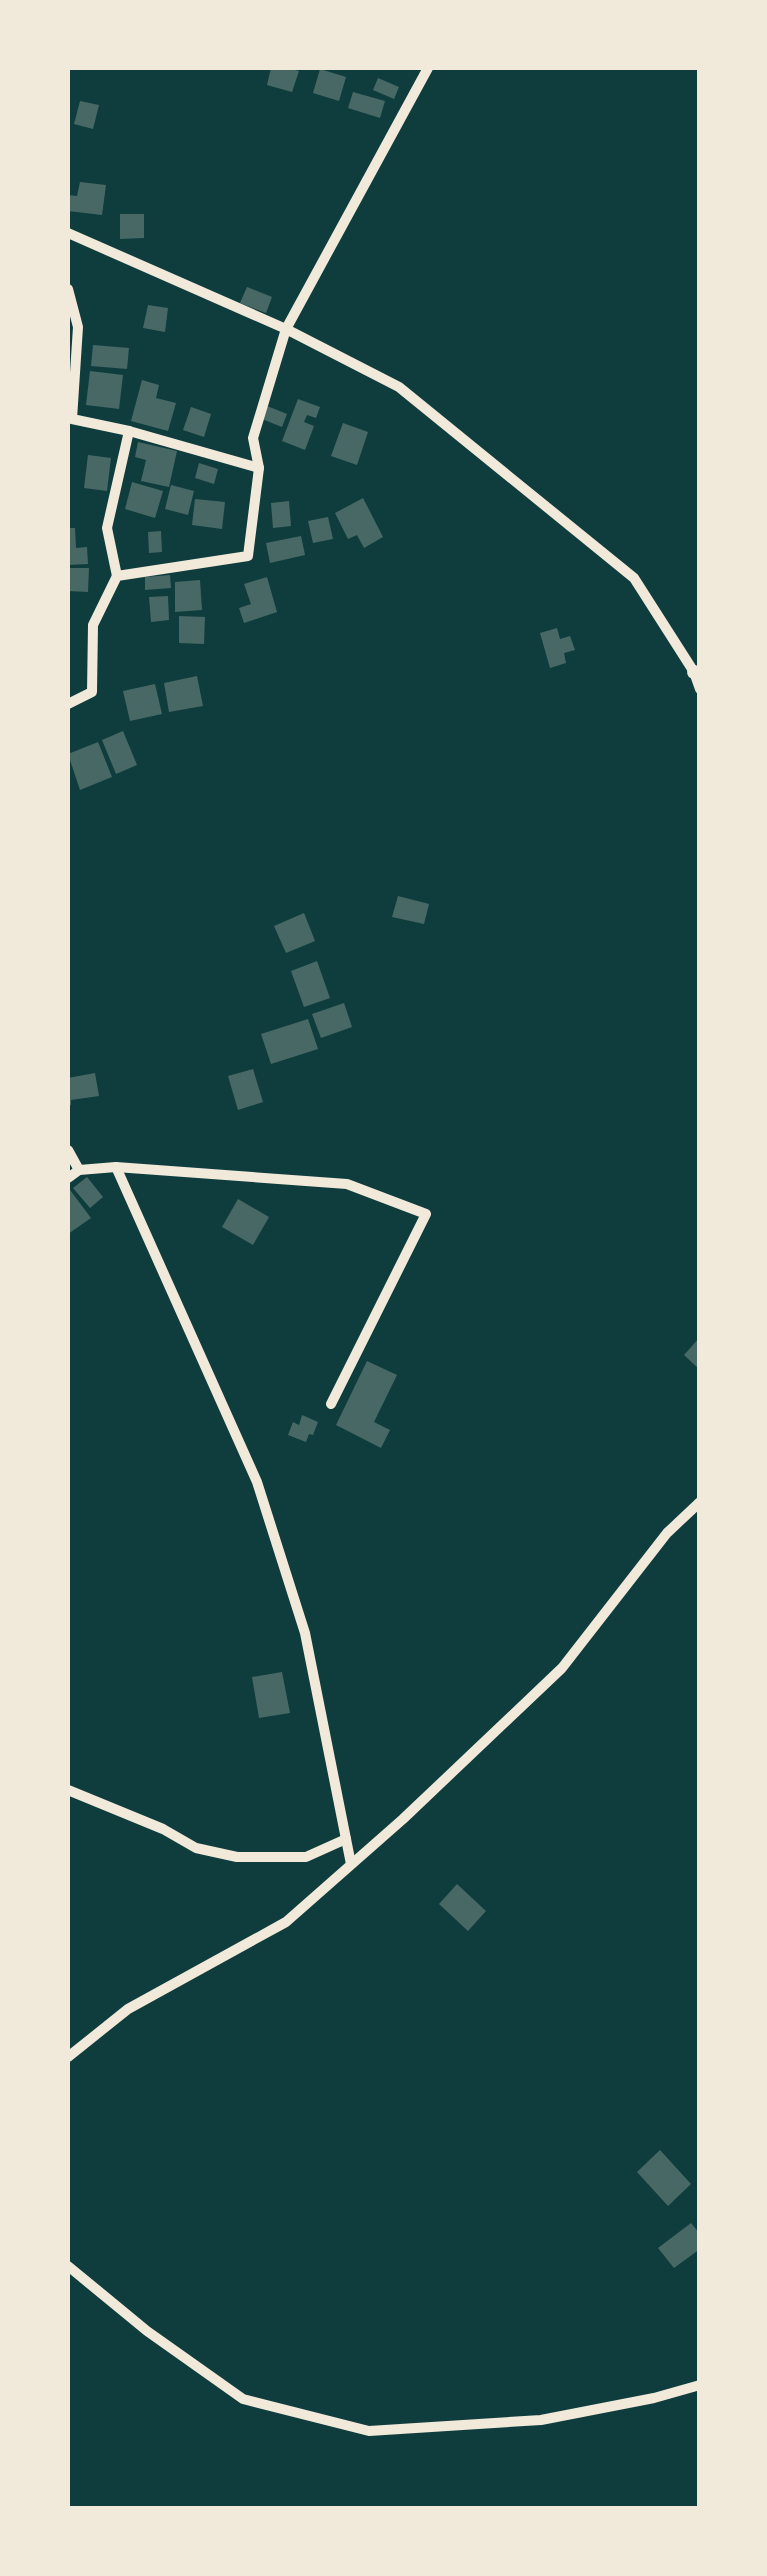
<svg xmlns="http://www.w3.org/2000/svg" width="767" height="2576" viewBox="0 0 767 2576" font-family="Figtree,sans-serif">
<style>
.building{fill:#486865}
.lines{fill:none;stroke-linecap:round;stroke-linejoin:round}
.minor{stroke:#f1e9da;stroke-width:10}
.tertiary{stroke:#f1e9da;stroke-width:14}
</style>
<rect width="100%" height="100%" fill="#0f3d3e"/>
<!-- building -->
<g class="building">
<path d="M271,68H287L299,71L292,92L267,85Z"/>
<path d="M320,69L346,77L339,101L313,93Z"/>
<path d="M378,78L399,87L394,99L373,90Z"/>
<path d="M353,92L385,101L380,118L348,108Z"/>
<path d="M80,101L99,105L93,129L74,124Z"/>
<path d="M80,182L106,185L102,215L68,211V195L77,196Z"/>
<path d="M120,214H144V238L120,239Z"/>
<path d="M247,287L272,297L266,313L240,303Z"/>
<path d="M148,305L168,308L165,332L143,328Z"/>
<path d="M93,345L129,348L127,369L91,366Z"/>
<path d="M90,371L123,375L119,409L86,405Z"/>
<path d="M142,380L159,385L156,398L176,403L168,431L131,421Z"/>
<path d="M298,399L320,407L316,418L307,415L304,422L314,426L305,450L282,441Z"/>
<path d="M267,406L287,414L282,427L262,419Z"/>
<path d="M191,407L211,414L204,437L183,430Z"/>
<path d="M343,423L368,432L357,465L331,456Z"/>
<path d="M138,442L177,451L169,487L141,481L146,460L135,457Z"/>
<path d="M88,455L111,458L107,491L84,488Z"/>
<path d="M199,463L218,469L214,484L195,478Z"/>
<path d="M132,482L163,491L155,518L125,509Z"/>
<path d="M171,485L194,491L188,515L165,509Z"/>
<path d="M363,498L383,537L364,548L357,535L348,539L335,513Z"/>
<path d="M195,499L225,502L222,529L192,525Z"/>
<path d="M289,501L291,526L273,528L271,503Z"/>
<path d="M328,517L333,539L313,543L308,521Z"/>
<path d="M68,528H75L76,548L87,547L88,564L68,565Z"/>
<path d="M161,531L162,552L149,553L148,532Z"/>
<path d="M301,536L305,555L270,563L266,543Z"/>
<path d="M68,568H89L88,592L68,591Z"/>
<path d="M170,575L171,588L145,590V577Z"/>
<path d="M267,577L277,612L244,623L239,608L251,604L244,584Z"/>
<path d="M200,580L202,610L175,612V582Z"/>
<path d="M168,596L169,620L151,622L149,597Z"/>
<path d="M179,616L205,617L204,644L179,643Z"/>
<path d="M557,628L560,639L570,636L575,650L564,653L566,663L550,668L540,633Z"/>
<path d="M197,676L203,706L169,712L164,683Z"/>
<path d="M155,684L162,714L130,721L123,691Z"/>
<path d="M123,731L137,765L116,774L102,740Z"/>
<path d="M98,742L112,777L80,790L68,754Z"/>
<path d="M398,896L429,904L424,924L392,917Z"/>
<path d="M304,913L315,941L286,953L274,926Z"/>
<path d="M317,961L330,998L304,1007L291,971Z"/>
<path d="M344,1003L352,1027L321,1038L312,1014Z"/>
<path d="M308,1019L318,1049L271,1064L261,1034Z"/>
<path d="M253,1069L263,1102L238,1110L228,1076Z"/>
<path d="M95,1073L99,1096L71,1100V1105L68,1106V1078Z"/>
<path d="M87,1177L103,1197L90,1208L73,1188Z"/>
<path d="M70,1190L91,1218L68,1234V1192Z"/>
<path d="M238,1199L269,1217L253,1245L222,1227Z"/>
<path d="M700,1337V1370L684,1355Z"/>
<path d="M367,1361L397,1375L374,1422L390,1430L381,1448L336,1425Z"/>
<path d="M302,1415L318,1422L313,1435L309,1434L306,1442L288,1435L293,1422L299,1425Z"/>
<path d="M282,1672L290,1713L259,1718L252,1677Z"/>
<path d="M457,1884L486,1911L468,1931L439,1904Z"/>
<path d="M660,2150L691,2184L668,2206L637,2172Z"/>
<path d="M691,2223L700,2234V2249L674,2268L658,2248Z"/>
</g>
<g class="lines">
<!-- minor -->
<g class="minor">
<path d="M68,233L286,329L399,387L634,578L694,672L700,689"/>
<path d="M68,289L78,327L72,419L129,431L259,468"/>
<path d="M117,576L107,528L129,431"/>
<path d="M68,704L92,692L93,625L117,576L248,556L259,468L253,438L286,329L428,68"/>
<path d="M68,1150L79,1170"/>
<path d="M116,1167L257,1482L305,1633L351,1864"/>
<path d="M68,1178L79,1170L116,1167L347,1184L426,1214L331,1404"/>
<path d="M68,1790L163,1829L196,1848L237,1857H306L346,1839"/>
<path d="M68,2057L128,2009L286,1922L403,1819L562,1668L667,1533L700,1502"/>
<path d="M68,2266L147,2331L243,2399L369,2431L541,2420L654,2398L700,2385"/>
</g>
<!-- tertiary -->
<path class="tertiary" d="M694,672L700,675"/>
</g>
<!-- border -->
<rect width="767" height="2576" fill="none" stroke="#f1e9da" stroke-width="140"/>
</svg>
